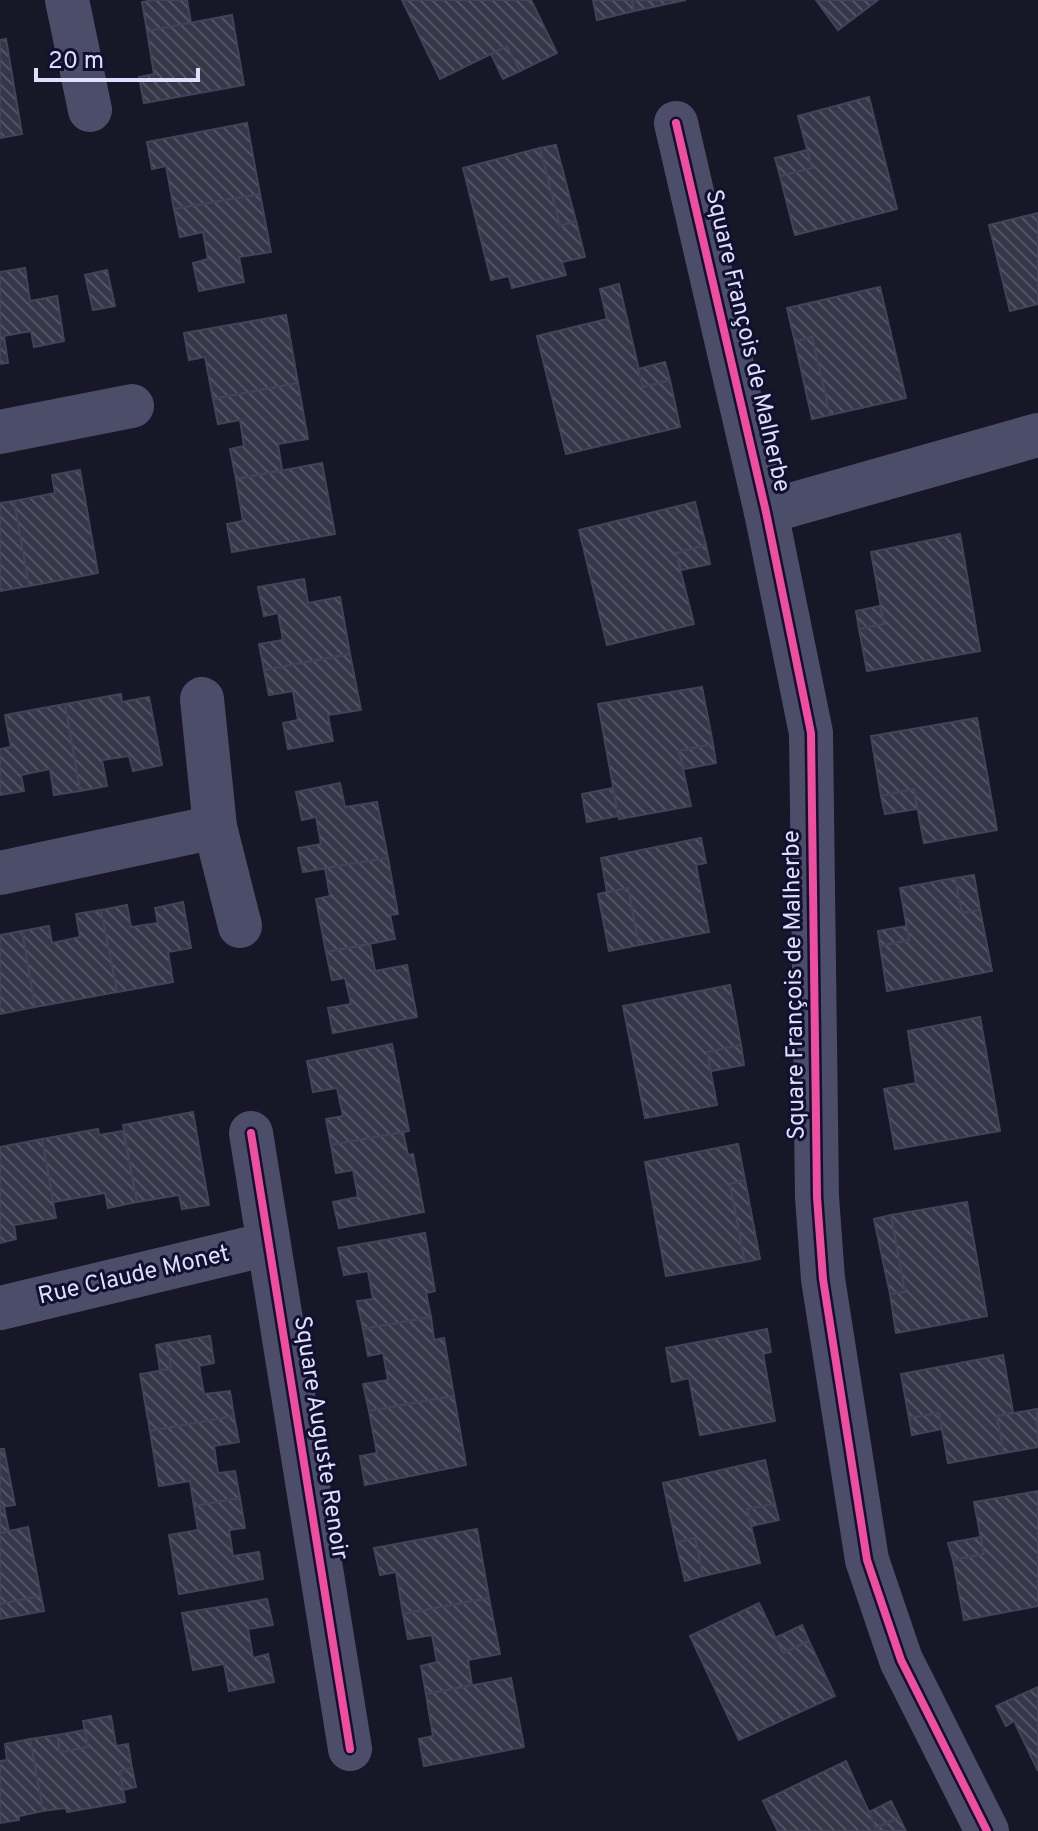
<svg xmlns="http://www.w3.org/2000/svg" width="1038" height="1831" viewBox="0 0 1038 1831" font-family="Overpass,sans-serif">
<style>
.building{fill:url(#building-back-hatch);stroke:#44425b;stroke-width:2}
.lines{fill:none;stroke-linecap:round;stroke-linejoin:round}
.street{stroke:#4c4d69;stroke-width:44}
.cycleway-casing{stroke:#12102f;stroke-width:13}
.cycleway{stroke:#ef4d9e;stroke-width:8}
.labels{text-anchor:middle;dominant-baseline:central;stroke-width:6;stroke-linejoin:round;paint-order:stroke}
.street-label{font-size:24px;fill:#dedeff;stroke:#12102f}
</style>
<defs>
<pattern id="building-back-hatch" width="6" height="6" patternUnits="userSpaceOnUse" patternTransform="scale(2)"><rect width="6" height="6" fill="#373649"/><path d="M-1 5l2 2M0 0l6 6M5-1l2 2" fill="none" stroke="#545364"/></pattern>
</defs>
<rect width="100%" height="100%" fill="#181728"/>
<!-- building -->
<g class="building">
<path d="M154,0H187L191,23L147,31L142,2Z"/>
<path d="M402,0H531L557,53L520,71L507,46L440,79Z"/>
<path d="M593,0H632L634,11L597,20Z"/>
<path d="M632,0H686L634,11Z"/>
<path d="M816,0H878L838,30Z"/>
<path d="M232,15L244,85L144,103L139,77L154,74L147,31Z"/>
<path d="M6,39L22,134L0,138V40Z"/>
<path d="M507,46L520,71L503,79L491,54Z"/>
<path d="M869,97L897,209L795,235L780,176L812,168L798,116Z"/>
<path d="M247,123L260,194L174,209L166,166L152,169L147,142Z"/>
<path d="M556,145L576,221L560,226L540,148Z"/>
<path d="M540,148L560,226L576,221L585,257L562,262L566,275L512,288L509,276L491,280L463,168Z"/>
<path d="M807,150L812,168L780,176L775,158Z"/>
<path d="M260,194L271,252L239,257L244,282L199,291L193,263L208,259L203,232L180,237L174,209Z"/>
<path d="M1038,213V304L1010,311L989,225Z"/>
<path d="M25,268L30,301L57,296L64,341L34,347L31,331L4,336L8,363L0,364V272Z"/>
<path d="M107,270L115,306L93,310L85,275Z"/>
<path d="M619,284L643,387L670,380L680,427L566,454L537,336L607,319L600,289Z"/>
<path d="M880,287L906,398L830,415L812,337L795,342L787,308Z"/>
<path d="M286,315L298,383L213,399L205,357L189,360L184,333Z"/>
<path d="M812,337L830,415L812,419L795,342Z"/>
<path d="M665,362L670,380L643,387L638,369Z"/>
<path d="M298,383L308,439L278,444L282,470L236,479L230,449L244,446L240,420L218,424L213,399Z"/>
<path d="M322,463L335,534L232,552L227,524L243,521L236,479Z"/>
<path d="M80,470L98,573L29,586L14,501L55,493L52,475Z"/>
<path d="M14,501L29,586L0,591V503Z"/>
<path d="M695,502L706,545L676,553L694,624L607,645L579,530Z"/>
<path d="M960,534L980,651L867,671L859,629L884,624L871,552Z"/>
<path d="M706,545L710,564L681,570L676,553Z"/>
<path d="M304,579L308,603L340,597L350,654L264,670L259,644L283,640L278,613L264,616L258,587Z"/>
<path d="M880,606L884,624L859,629L856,611Z"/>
<path d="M350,654L361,710L328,715L333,741L288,749L283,723L298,720L293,691L269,695L264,670Z"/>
<path d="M702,687L713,744L679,751L691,806L619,819L598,704Z"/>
<path d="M121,694L122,702L149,697L162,765L133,771L129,756L102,760L107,786L80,791L65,704Z"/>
<path d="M65,704L80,791L54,795L50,769L21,775L24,791L0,795V749L11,747L5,715Z"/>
<path d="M977,718L997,830L924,843L914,789L881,796L871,736Z"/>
<path d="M713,744L716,763L684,769L679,751Z"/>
<path d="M340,783L345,807L377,802L388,858L303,872L298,848L321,844L316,817L302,820L296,792Z"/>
<path d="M613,788L618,816L587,822L582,794Z"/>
<path d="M914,789L917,809L885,814L881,796Z"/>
<path d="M701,838L706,863L696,865L709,932L639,945L628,888L607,892L601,858Z"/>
<path d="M388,858L398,914L390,915L395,939L326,952L316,899L330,896L325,868Z"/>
<path d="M974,875L980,910L962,913L955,878Z"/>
<path d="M955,878L962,913L980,910L992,971L887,991L880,946L909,940L900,888Z"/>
<path d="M628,888L639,945L609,951L598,894Z"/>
<path d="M183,902L191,948L168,952L173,982L117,992L101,910L127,905L131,927L158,923L155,908Z"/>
<path d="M101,910L117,992L35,1007L22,931L49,926L52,943L80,937L76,914Z"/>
<path d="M907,926L909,940L880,946L878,931Z"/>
<path d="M22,931L35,1007L0,1014V935Z"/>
<path d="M370,944L375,971L407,965L417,1017L333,1033L328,1008L351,1004L345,978L332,980L326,952Z"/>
<path d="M730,985L741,1045L707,1052L717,1105L645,1118L623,1006Z"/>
<path d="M980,1017L1000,1131L895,1149L884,1089L916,1083L908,1031Z"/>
<path d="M392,1044L409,1131L331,1145L326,1119L343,1116L337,1088L313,1092L307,1061Z"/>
<path d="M741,1045L744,1065L711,1071L707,1052Z"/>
<path d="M193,1112L209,1205L182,1209L179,1195L137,1202L123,1125Z"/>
<path d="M98,1129L99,1135L123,1131L137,1202L108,1208L105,1193L53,1202L42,1139Z"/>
<path d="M403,1132L408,1155L413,1154L424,1212L339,1228L333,1202L358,1197L353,1170L336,1173L331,1145Z"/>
<path d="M42,1139L56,1218L14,1225L16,1239L0,1243V1147Z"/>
<path d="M738,1144L745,1180L730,1184L745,1262L666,1276L645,1162Z"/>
<path d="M745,1180L760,1259L745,1262L730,1184Z"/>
<path d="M967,1202L987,1316L896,1333L890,1294L905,1292L891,1215Z"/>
<path d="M891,1215L905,1292L890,1294L874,1219Z"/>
<path d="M425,1233L435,1291L426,1293L431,1317L363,1329L357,1301L373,1299L368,1271L344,1275L338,1248Z"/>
<path d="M431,1317L434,1340L444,1338L454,1396L369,1411L363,1384L388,1380L383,1353L368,1356L363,1329Z"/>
<path d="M767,1329L771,1352L763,1354L775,1421L700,1435L689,1378L672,1382L666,1348Z"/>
<path d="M210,1336L214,1363L199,1366L204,1394L230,1391L234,1416L150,1431L140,1374L171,1369L167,1343Z"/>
<path d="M167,1343L171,1369L160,1370L156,1345Z"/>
<path d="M1003,1355L1013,1412L997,1416L1004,1453L948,1463L939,1413L909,1418L901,1374Z"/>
<path d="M454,1396L466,1465L365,1485L360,1456L377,1453L369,1411Z"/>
<path d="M1037,1409L1038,1447L1004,1453L997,1416Z"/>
<path d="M939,1413L942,1429L912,1435L909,1418Z"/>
<path d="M234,1416L239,1442L214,1446L218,1473L235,1471L240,1498L194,1506L190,1481L159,1486L150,1431Z"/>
<path d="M0,1449H4L15,1505L0,1507Z"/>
<path d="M765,1460L775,1504L747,1509L760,1563L703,1576L695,1538L676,1543L663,1483Z"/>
<path d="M1038,1491V1606L964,1620L953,1560L984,1554L974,1502Z"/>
<path d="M240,1498L245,1528L229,1530L233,1556L259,1552L263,1579L179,1594L169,1535L198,1530L194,1506Z"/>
<path d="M775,1504L779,1520L752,1526L747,1509Z"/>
<path d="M0,1507H4L9,1532L0,1533Z"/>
<path d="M28,1527L41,1596L0,1604V1533Z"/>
<path d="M477,1529L489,1598L403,1614L396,1572L380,1575L374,1548Z"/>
<path d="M981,1537L984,1554L953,1560L948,1543Z"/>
<path d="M695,1538L703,1576L685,1581L676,1543Z"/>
<path d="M41,1596L44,1611L0,1619V1604Z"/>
<path d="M489,1598L500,1654L468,1660L472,1685L426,1694L421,1666L437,1662L432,1635L408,1639L403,1614Z"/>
<path d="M267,1599L273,1625L248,1629L253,1658L268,1654L274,1682L229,1691L224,1664L193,1670L182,1613Z"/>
<path d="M759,1603L783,1653L809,1641L835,1696L739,1740L690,1636Z"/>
<path d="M802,1625L809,1641L783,1653L775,1638Z"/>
<path d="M511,1678L524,1747L424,1766L419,1739L433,1736L426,1694Z"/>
<path d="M1038,1687V1771L1014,1721L1006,1726L996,1706Z"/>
<path d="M111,1716L116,1746L128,1744L132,1768L120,1771L125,1802L67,1812L66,1808L43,1811L30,1739L57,1735L60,1752L88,1747L83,1721Z"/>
<path d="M85,1730L88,1747L60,1752L57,1735Z"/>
<path d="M30,1739L43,1811L19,1816V1820L0,1823V1761L7,1760L5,1744Z"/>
<path d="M846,1761L876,1828L899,1817L906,1831H778L763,1801Z"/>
<path d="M132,1768L136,1787L123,1790L120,1771Z"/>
<path d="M891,1801L899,1817L876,1828L869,1812Z"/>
</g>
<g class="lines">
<!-- street -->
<g class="street">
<path d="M67,0L90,110"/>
<path d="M676,123L766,512L811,733L817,1197L823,1279L867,1560L901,1660L987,1831"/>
<path d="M0,432L132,406"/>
<path d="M766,512L1038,435"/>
<path d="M202,699L215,827L240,926"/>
<path d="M0,873L215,827"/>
<path d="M251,1133L350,1749"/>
<path d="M0,1308L268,1244"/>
</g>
<defs>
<g id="cycleway">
<path d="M676,123L766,512L811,733L817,1197L823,1279L867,1560L901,1660L987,1831"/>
<path d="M251,1133L350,1749"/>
</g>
</defs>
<!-- cycleway casing -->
<use href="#cycleway" class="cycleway-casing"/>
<!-- cycleway -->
<use href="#cycleway" class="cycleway"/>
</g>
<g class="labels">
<!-- street labels -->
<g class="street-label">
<text transform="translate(747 341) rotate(77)">Square François de Malherbe</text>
<text transform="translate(795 985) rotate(-91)">Square François de Malherbe</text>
<text transform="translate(134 1276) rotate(-13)">Rue Claude Monet</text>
<text transform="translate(320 1438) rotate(81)">Square Auguste Renoir</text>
</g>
</g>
<!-- scale -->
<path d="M36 68v12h162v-12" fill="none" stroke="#dedeff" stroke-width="4"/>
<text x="48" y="68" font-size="24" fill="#dedeff" stroke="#12102f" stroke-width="6" paint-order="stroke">20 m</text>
</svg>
